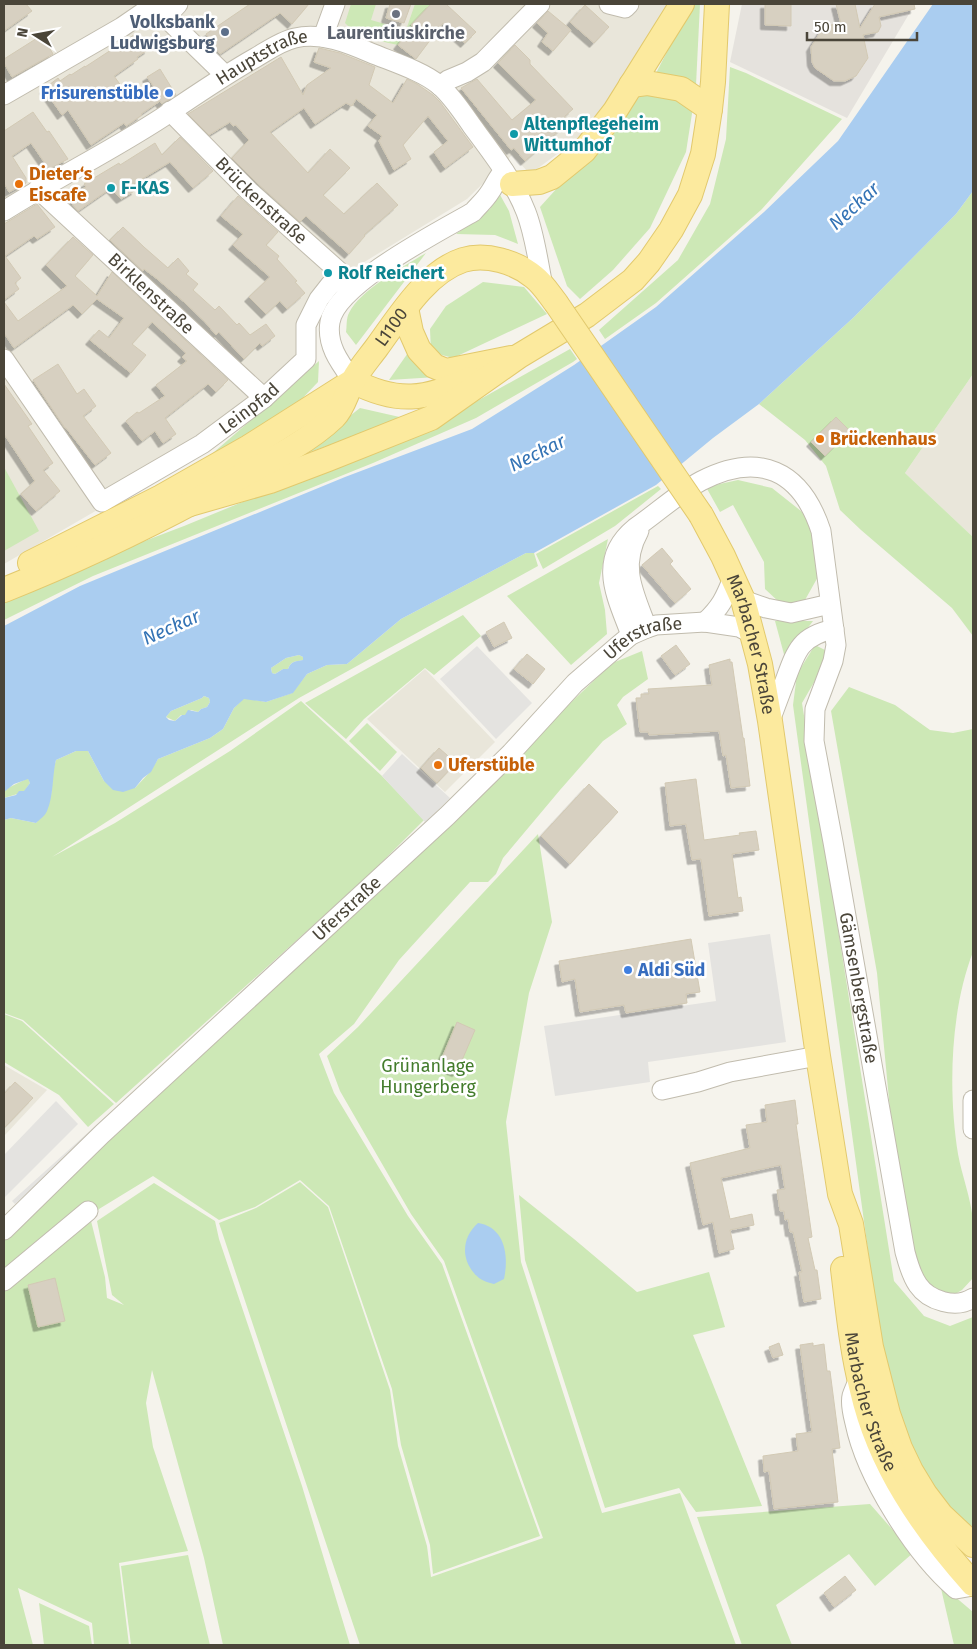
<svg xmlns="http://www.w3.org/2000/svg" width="977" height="1649" viewBox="0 0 977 1649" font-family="'Fira Sans',sans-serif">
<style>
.residential{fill:#e9e6da}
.industrial{fill:#e5e2dd}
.green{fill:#cde8b6}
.parking{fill:#e4e3e0}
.water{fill:#aacdf0;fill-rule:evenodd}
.building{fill:#d7d0c1;stroke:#d2c9b4;filter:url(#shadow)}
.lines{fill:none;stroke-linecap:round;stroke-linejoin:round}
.minor-casing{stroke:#c1bcae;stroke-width:21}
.major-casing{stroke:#e2c96d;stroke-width:26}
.minor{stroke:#fff;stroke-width:19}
.major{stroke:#fcea9e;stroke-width:24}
.major-bridge-casing{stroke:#e2c96d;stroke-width:26;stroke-linecap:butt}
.major-bridge{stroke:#fcea9e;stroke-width:24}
.worship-dot{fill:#6b7280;stroke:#fff;stroke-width:2}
.service-dot{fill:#5c6f8a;stroke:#fff;stroke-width:2}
.shop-dot{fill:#3f7fe0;stroke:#fff;stroke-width:2}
.culture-dot{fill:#0f9aa8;stroke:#fff;stroke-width:2}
.food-dot{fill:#e8710a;stroke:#fff;stroke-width:2}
.labels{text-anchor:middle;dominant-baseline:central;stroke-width:5;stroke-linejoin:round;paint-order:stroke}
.service-label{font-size:18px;font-weight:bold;fill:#4e5e75;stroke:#fff;text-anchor:end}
.worship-label{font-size:18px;font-weight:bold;fill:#5b616d;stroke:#fff}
.street-label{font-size:18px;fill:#4a4539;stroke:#fff}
.shop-label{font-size:18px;font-weight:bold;fill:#366cbe;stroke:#fff;text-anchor:end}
.culture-label{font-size:18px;font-weight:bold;fill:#0d838f;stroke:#fff;text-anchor:start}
.food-label{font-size:18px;font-weight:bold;fill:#c56008;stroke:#fff;text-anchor:start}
.park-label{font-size:18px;fill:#437c2c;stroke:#fff}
.water-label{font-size:19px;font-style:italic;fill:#3373b5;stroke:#fff}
</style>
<defs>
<filter id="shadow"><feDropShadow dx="-4.5" dy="4.5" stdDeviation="0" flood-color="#0004"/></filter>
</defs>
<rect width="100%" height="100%" fill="#f5f3ec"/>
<!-- residential -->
<g class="residential">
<path d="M4,4H682L583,135L530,174L512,155L467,199L348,272L309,325L310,362L194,454L4,564Z"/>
<path d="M973,374V537L905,473Z"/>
<path d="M425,669L495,742L445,792L367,719Z"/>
<path d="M4,1065L47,1090L4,1136Z"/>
</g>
<!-- industrial -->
<path class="industrial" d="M742,4H915L847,118L730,62Z"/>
<!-- green -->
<g class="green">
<path d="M351,4H376L371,20L406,30L415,4H431L398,45C380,41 358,37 345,23Z"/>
<path d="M692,4H700L696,85L655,75Z"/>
<path d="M730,67L746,73L842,119L761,210L656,303L605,339L599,330L678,260L710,204L726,139Z"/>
<path d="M643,93L678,97L693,107L686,152L650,228L613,270L580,299L567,286L540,207Z"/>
<path d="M973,191V374L905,473L973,537V636L952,608L861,530L840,510L826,466L805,440L759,404L854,317L956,214Z"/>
<path d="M499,193L509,211L518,244L495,235L456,234L490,209Z"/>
<path d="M426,253L356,345L346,332C347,327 346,318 349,313C360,290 404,266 426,253Z"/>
<path d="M483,282L524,287L547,314L453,358L431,352L430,329L446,306Z"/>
<path d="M570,349L577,359L573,362L476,418L373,463L93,576L4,620V598L63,572L184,526L369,450L477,401Z"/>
<path d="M410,350L437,377L389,380Z"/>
<path d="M319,361L318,382L298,403L198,466Z"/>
<path d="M360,408L404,418L299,456Z"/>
<path d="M4,467L39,531L4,551Z"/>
<path d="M738,480L772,488L801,511L811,523L819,575L805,600L795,605L779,602L765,589L764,562L733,505L720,512L706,487Z"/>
<path d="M658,486L661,489L615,526L543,569L536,554Z"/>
<path d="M608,539L599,583L605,610L607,634L571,665L507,596Z"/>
<path d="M526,553H534L538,566L299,698L52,857L115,823L230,751L301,701L382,776L424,820L369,875L116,1103L23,1020L4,1013V820L11,818L36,823L51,796L53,771L56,760L76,751H88L104,781L135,788L149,773L158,759L210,738L223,729L234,708L244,698L266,702L292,693L307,674L327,665L347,664L401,619Z"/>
<path d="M463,615L481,636L434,675L425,668L364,719L346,739L305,703Z"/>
<path d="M775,621H813L785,658Z"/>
<path d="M815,645L829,652L820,672L802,703L894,1281L924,1316L950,1326L973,1317V1532L949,1511L906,1451L877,1316L793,705L797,674Z"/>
<path d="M642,651L648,679L623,697L617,705L627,724L603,741L560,790L503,858L496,874L488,882H470L399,960L354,1024L319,1054L334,1093L408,1216L442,1264L540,1536L433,1574L430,1545L401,1445L392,1389L329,1206L300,1180L255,1207L219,1220L153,1176L99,1209L91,1221L105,1277L107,1298L124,1305L112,1295L97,1221L154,1183L215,1221L219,1239L302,1486L350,1645H223L204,1558L152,1370L146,1403L153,1447L188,1551L119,1563L129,1645H94L92,1623L18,1588L33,1645H4V1228L520,751L604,671L615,662Z"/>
<path d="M299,655L303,657L304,660C295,662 292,660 288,669H283L275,674L272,673L271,668L286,658Z"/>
<path d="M849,687L895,705L930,730L953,733L973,729V952C950,1011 948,1092 958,1154C962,1176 971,1198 973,1221C975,1239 973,1259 973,1278L962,1290L945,1300L918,1284L902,1236L877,973L831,711Z"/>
<path d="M204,696L209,698L210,702L207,707L201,709L198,712L191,710L186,715H181L175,721L166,717L171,711L202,698Z"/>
<path d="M367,723L397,752L380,771L349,741Z"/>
<path d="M28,778L30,783L24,792L4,798V790Z"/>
<path d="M538,834L552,922L529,993L506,1122L521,1262L602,1513L680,1493L736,1645H360L219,1223L256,1208L300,1182L328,1207L390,1390L398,1446L427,1546L431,1577L543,1538L444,1261L411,1214L340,1091L327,1056L358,1027Z"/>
<path d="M4,1014L22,1021L114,1104L88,1127L59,1095L4,1062Z"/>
<path d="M519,1195L574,1239L637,1292L709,1272L725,1327L693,1335L762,1506L696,1512L679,1488L605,1508L525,1260Z"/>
<path d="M870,1504L913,1553L875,1586L849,1554L776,1605L792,1645H742L697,1517Z"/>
<path d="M188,1555L210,1645H131L121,1566Z"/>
<path d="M940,1584L973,1612V1645H954Z"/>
<path d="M39,1603L89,1626L92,1645H44Z"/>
</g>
<!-- parking -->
<g class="parking">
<path d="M477,646L532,703L496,739L440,679Z"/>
<path d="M402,754L450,798L426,822L428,825L370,882L15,1204L12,1201L368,880L425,822L382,776Z"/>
<path d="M770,934L786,1042L648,1062L650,1082L555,1096L544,1026L716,1001L708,943Z"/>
<path d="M56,1101L78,1124L4,1198V1155Z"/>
</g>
<!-- water -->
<g class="water">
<path d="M933,4H973V191L956,214L854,317L759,404L713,438L656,485L534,553H526L401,619L347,664L327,665L307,674L293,693L266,702L244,699L234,708L223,729L210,738L158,759L151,772L143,778L135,788L123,792L113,790L104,781L88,751H76L56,760C52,776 54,795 47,811C45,816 40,819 36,823L11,818L4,820V798L16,795L19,791H24L30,783L28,779L14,784L4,792V626L80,586L345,477L472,429L574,365L656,307L764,212L838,141ZM299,655L303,657V660C295,662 292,660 288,669H283L275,674L272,673L271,668L286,658ZM204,696L209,698L210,702L207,707L201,709L198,712L188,710L185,715H182L175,721L169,720L166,717L171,711L202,698Z"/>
<path d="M478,1223C505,1227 509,1256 504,1279L494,1284C489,1283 483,1281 479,1278C461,1263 460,1239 478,1223Z"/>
</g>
<!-- building -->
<g class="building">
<path d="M4,4H26L32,11L4,31Z"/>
<path d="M250,4H309L292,24L280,13L220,54L206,34Z"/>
<path d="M390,4H411L404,23L386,18Z"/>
<path d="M431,4H446L476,32L465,43L443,23L416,59L398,45L413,26L411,25Z"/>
<path d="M765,4H791V26L765,25Z"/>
<path d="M836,4H855L860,28L875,4H914L915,9L879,17L881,26L878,32L863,35L868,58L856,76L845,81H834L815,68L812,62L811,47L823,28L830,25L841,24Z"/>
<path d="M585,5L609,27L594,43L570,22Z"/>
<path d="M548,11L571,30L553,51L542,42L548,33L537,23Z"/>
<path d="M137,33L149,49L137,57L138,59L114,76L132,101L154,87L147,77L160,69L176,95L162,104L160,101L141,114L142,115L126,126L124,123L91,145L68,110L62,115L44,89L58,78L60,81L70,74L71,75L85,66V67Z"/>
<path d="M42,35L53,54L12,77L4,63V59Z"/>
<path d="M515,45L530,60V64L573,109L565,116L563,127L525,161L514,148L511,150L461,88L477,79L512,120L536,100L498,63Z"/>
<path d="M319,48L340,53L375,67L369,85L393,103L407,79L417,84L433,95L440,102L473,147L445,168L434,152L448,141L428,116L403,145L411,159L394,170L379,141L382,136L368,126L377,115L356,99L352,106L346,103L315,124L304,108L270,132L308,173L330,149L350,168L323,195L344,214L377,183L398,205L364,235L365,236L349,254L306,216L300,222L257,183L232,158L249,140L236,125L233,126L230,122L209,135L188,114L281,57L303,95L307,85L331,68L314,62Z"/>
<path d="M33,112L47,132L49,131L68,159L49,169L31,143L12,156L26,178V183L9,192L4,183V131Z"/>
<path d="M180,137L213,171L193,188L170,162L132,185L136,190L121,199L111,188L78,211L67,198L86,187L84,184L119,163L120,165L155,143L162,155Z"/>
<path d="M238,196L278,232L266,245L279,256L277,259L297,281L295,282L305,293L287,309L280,301L266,314L249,297L270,277L233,245L243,234L221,216Z"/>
<path d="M37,204L55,227L37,239L34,236L5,256L21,278L15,283L19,289L4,300V224Z"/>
<path d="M123,227L144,247L168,268L178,258L189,271L186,274L198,284L193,290L215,310L219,306L237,325L239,323L250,335L266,324L275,336L262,346L260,343L244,359L219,332L216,335L205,322L183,301L156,278L144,269L143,271L110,240Z"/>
<path d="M73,237L93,255L75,276L97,296L112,272L228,380L216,392L208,384L165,418L176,434L163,443L155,431L142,441L126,421L137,412L139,413L165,396L156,385L187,361L182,357L186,353L152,322L132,344L146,355L131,373L90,340L99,330L109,338L124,318L97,299L82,314L73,305L14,348L4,333V302L18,321L67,286L46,265Z"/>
<path d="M58,364L77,394L84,389L96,406L83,416L111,453L95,465L66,428H65L33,380Z"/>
<path d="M4,384L32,424L28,426L53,463L43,470L60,491L36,511L21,494L35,481L4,434Z"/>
<path d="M836,417L850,431L825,456L811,442Z"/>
<path d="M662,548L673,561L670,564L691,589L675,603L642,565Z"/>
<path d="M504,622L512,638L494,647L486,632Z"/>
<path d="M676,645L690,664L675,675L661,656Z"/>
<path d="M527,654L545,669L533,684L514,669Z"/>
<path d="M730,659V662H732L743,738H744L750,786L731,788L726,755L723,756L719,731L649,735L648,732H640L636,698H641V694H649L648,689L712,685L709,665Z"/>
<path d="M439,748L456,763L437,783L421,768Z"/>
<path d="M696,779L704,840L740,835L739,833L756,831L759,850L732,854L738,898L741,897L743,911L709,916L701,859L692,860L686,824L670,826L665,783Z"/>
<path d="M589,784L618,812L570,864L541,836Z"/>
<path d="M691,939L700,992L686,994L687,1003L626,1013L624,1005L580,1012L575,979L562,982L559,961Z"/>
<path d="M457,1022L475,1030L457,1072L439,1065Z"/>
<path d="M15,1082L33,1098L4,1128V1094Z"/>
<path d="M795,1100L798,1124H796L812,1237L808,1238L815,1270H817L821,1299L804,1302L799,1272H802L795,1240L793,1232H790L788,1219L785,1220L784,1211H780L777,1190L785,1189L781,1165L721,1178L730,1219L752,1214L754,1225L730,1230L734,1249L719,1253L713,1222L703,1225L690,1163L750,1148L746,1125L767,1122L765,1105Z"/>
<path d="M55,1278L65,1321L38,1327L28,1285Z"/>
<path d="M779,1343L783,1355L773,1358L769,1347Z"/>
<path d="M813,1343V1346L824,1344L827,1371H830L840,1448L832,1449L838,1502L774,1509L769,1471L764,1472L763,1456L798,1451L796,1434L812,1432L800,1345Z"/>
<path d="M845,1576L856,1590L834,1607L824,1593Z"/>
</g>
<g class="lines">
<defs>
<g id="minor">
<path d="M152,4L225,75"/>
<path d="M609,4L625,8L629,4"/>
<path d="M166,17L178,4"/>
<path d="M323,37L335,4"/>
<path d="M440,86L448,80L467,72L483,62L540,4"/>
<path d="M4,95L122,27L154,5"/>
<path id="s1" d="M170,111L249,191L353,284"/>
<path id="s2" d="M38,189L264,398"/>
<path id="s3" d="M4,211C56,178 111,151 163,117C193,97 223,76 255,58C267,51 281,41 295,38C321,32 348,43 371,53C393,62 422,71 439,85C452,96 463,113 472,126C492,153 514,181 526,212C535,235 538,262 543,286"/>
<path id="s4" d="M4,359L102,502L202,444L264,398L306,359V325L319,299L330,285L344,276"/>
<path d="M353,381C340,363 326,345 330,322C336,284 440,231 473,212C479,205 485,200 490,192C495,185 497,178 504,171"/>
<path d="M639,531C619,567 634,593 647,628"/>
<path d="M743,600L766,608L791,613L830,604"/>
<path d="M705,622C721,607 725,598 733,578"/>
<path id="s5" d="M631,635C617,597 596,560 635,528C657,513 677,494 701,481C759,451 801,470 821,531L836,645L833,661L815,709L814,741L833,842L905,1252C908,1263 911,1275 918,1285C929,1301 956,1309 973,1298"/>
<path d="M770,721C775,707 780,694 785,681C796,651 800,636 834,629"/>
<path d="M662,1090L698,1082L730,1072L818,1056"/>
<path d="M973,1100V1129"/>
<path id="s6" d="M4,1230L102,1134L447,816L511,753L575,683L619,645L631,635L647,628L656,625L705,622L739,627L753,634"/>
<path d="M4,1281L88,1211"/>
<path d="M859,1378C857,1384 854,1390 852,1396C850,1404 853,1415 855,1423C866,1476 914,1553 956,1589L973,1586"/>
</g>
<g id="major">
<path d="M631,85L647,83L681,89L710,109"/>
<path d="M512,184L539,182L552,177L584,151L615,111L682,4"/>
<path d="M406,308L411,332L419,350L434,366L446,371L511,358"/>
<path d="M353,381C397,404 426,400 470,379"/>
<path d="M190,504L270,481L328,459L431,418L519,356L587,315L633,280L649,262L671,230L690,195L703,154L710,109L713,82L717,4"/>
<path id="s7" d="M701,515L723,556L743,600L760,664L770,721L818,1056L840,1194L851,1224L871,1347L888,1414L900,1448L911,1471L925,1494L941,1515L973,1545"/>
<path d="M30,563L161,497L249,447L353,381"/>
<path id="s8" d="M4,590C82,559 158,522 232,481C264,464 307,443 334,417C344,407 346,393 353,381C359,369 369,358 377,347C399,317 426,272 463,260C486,253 516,262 534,277C543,284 549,294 556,303"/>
<path id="s9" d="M843,1269C848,1310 852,1351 862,1390C879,1465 923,1528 973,1584"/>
</g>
</defs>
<!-- minor casing -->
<use href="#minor" class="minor-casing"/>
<!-- major casing -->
<use href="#major" class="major-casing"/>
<!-- minor -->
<use href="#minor" class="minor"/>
<!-- major -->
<use href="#major" class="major"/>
<defs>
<path id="major-bridge" d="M556,303L701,515"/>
</defs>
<!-- major-bridge casing -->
<use href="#major-bridge" class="major-bridge-casing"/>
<!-- major-bridge -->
<use href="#major-bridge" class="major-bridge"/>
</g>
<!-- markers -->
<circle class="worship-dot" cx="396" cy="14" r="5"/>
<circle class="service-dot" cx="225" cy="32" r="5"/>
<g class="shop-dot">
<circle cx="169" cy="93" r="5"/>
<circle cx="628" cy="970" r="5"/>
</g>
<g class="culture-dot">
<circle cx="514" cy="134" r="5"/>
<circle cx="111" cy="188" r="5"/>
<circle cx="328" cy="273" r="5"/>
</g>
<g class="food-dot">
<circle cx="19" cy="184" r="5"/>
<circle cx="820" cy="439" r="5"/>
<circle cx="438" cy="765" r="5"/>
</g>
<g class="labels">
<!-- service labels -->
<g class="service-label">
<text x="215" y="22">Volksbank<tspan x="215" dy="21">Ludwigsburg</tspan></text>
</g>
<!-- worship labels -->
<g class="worship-label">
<text x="396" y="33">Laurentiuskirche</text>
</g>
<!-- street labels -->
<g class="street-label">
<text stroke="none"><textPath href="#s3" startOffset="301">Hauptstraße</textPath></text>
<text stroke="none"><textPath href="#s1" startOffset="128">Brückenstraße</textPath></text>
<text stroke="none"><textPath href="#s2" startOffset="154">Birklenstraße</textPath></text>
<text stroke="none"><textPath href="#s8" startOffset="481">L1100</textPath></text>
<text stroke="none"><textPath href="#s4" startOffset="348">Leinpfad</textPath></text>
<text stroke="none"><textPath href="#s6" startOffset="875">Uferstraße</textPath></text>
<text stroke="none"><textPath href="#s7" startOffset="140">Marbacher Straße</textPath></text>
<text stroke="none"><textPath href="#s6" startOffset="470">Uferstraße</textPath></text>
<text stroke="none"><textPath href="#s5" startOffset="818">Gämsenbergstraße</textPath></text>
<text stroke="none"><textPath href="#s9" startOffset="136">Marbacher Straße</textPath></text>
</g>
<!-- shop labels -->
<g class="shop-label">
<text x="159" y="93">Frisurenstüble</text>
<text x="638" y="970" text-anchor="start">Aldi Süd</text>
</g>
<!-- culture labels -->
<g class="culture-label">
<text x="524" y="124">Altenpflegeheim<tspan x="524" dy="21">Wittumhof</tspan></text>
<text x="121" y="188">F-KAS</text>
<text x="338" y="273">Rolf Reichert</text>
</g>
<!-- food labels -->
<g class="food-label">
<text x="29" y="174">Dieter‘s<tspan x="29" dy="21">Eiscafe</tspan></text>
<text x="830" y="439">Brückenhaus</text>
<text x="448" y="765">Uferstüble</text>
</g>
<!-- park labels -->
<g class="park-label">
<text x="428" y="1066">Grünanlage<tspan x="428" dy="21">Hungerberg</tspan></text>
</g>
<!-- water labels -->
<g class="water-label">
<text transform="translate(854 206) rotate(-42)">Neckar</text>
<text transform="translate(537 453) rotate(-26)">Neckar</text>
<text transform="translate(171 627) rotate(-24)">Neckar</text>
</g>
</g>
<!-- border -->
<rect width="977" height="1649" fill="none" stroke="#4a4539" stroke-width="10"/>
<!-- north arrow -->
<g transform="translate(35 35) rotate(281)" stroke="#ffffff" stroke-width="4" paint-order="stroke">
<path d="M0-4L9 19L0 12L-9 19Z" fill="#4a4539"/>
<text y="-8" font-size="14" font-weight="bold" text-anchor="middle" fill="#4a4539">N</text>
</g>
<!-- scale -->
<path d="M807 32v8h110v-8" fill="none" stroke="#4a4539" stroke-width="2.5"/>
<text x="814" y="32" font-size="15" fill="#4a4539" stroke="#ffffff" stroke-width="4" paint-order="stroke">50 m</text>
</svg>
